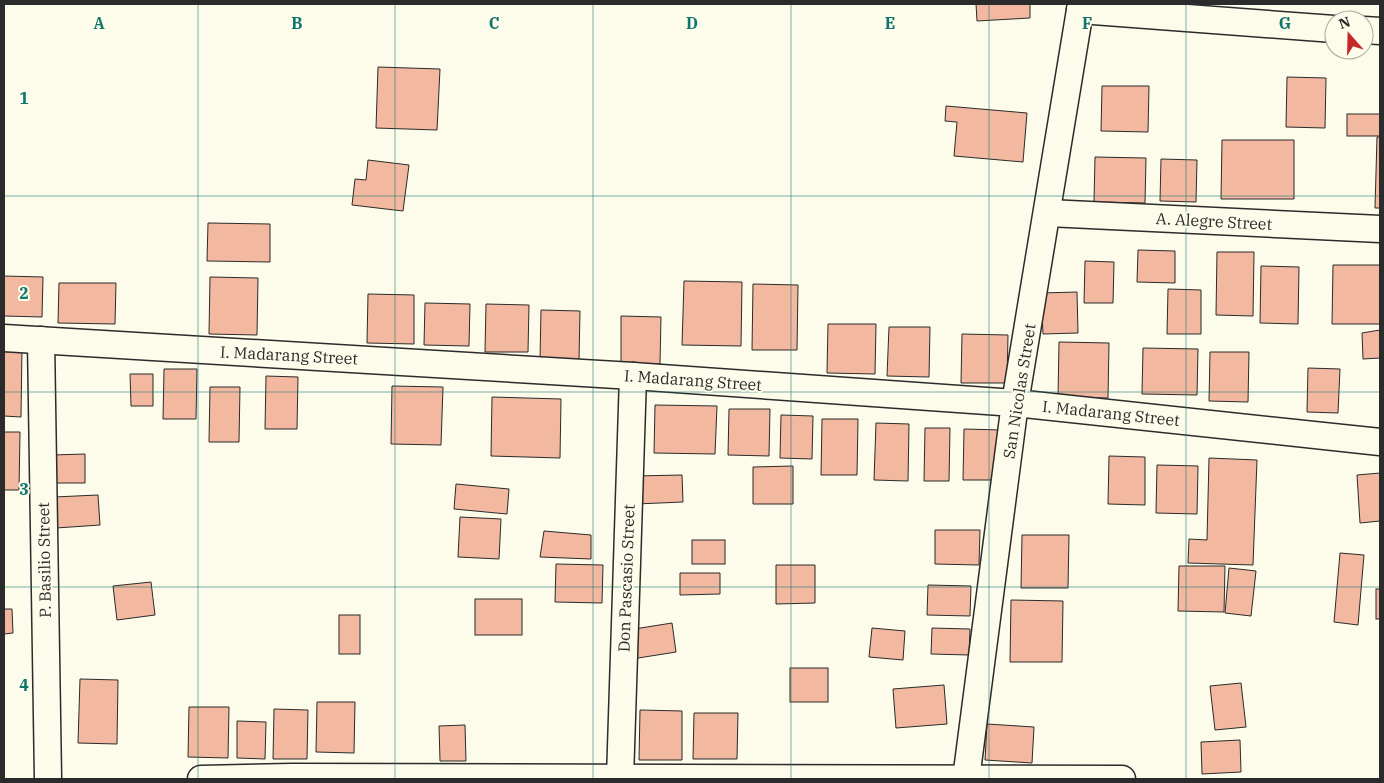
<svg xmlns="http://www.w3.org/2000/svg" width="1384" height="783" viewBox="0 0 1384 783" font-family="'IBM Plex Serif',serif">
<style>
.building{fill:#f2b8a0;stroke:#2b2b2b}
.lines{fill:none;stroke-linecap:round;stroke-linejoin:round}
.minor-casing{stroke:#2b2b2b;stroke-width:29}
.minor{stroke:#fdfbea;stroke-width:26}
.grid{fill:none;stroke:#0f766e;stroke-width:1;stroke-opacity:0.55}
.labels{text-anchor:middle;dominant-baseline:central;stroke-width:4;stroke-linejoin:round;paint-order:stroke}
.street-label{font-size:16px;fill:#2b2b2b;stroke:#fdfbea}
.grid-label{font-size:16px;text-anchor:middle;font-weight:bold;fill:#0f766e;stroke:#fdfbea;stroke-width:4;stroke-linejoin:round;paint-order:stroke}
</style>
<rect width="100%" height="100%" fill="#fdfbea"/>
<!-- building -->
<g class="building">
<path d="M976,4H1030V18L977,21Z"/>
<path d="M378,67L440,69L437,130L376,128Z"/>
<path d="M1287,77L1326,78L1325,128L1286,127Z"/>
<path d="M1102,86H1149L1148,132L1101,131Z"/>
<path d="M946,106L1027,113L1023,162L954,156L957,122L945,121Z"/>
<rect x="1347" y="114" width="33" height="22"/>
<path d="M1377,137H1380V208H1375Z"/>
<path d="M1222,140H1294V199H1221Z"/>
<path d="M1095,157L1146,158L1145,203L1094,202Z"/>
<path d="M1161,159L1197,160L1196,202L1160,201Z"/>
<path d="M368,160L409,165L403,211L352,205L355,179L366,180Z"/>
<path d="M208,223L270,224V262L207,261Z"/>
<path d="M1138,250L1175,251V283L1137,282Z"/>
<path d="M1217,252H1254L1253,316L1216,315Z"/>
<path d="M1085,261L1114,262L1113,303H1084Z"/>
<path d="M1333,265H1380V324H1332Z"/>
<path d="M1261,266L1299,267L1298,324L1260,323Z"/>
<path d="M4,276L43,277L42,317L4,316Z"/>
<path d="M210,277L258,278L257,335L209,334Z"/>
<path d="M684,281L742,282L741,346L682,345Z"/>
<path d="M59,283H116L115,324L58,323Z"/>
<path d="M753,284L798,285L797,350H752Z"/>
<path d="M1168,289L1201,290V334H1167Z"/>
<path d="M1077,292L1078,333L1043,334L1041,293Z"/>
<path d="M368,294L414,295V344L367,343Z"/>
<path d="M425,303L470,304L469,346L424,345Z"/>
<path d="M486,304L529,305L528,352H485Z"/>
<path d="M541,310L580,311L579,360L540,359Z"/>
<path d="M621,316L661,317L660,364L621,363Z"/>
<path d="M828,324H876L875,374L827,373Z"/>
<path d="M889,327H930L929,377L887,376Z"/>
<path d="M1380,330V358L1363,359L1362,333Z"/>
<path d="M962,334L1008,335L1007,383H961Z"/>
<path d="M1059,342L1109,343L1108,398L1058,397Z"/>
<path d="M4,348H22L21,417L4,416Z"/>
<path d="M1143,348L1198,349L1197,395L1142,394Z"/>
<path d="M1210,352H1249L1248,402L1209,401Z"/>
<path d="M1308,368L1340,369L1338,413L1307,412Z"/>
<path d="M164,369H197L196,419H163Z"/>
<path d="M130,374H153V406H131Z"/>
<path d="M266,376L298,377L297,429H265Z"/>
<path d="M392,386L443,387L441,445L391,444Z"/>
<path d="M210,387H240L239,442H209Z"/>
<path d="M492,397L561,399L560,458L491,456Z"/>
<path d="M655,405L717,406L715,454L654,453Z"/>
<path d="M729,409H770L769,456L728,455Z"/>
<path d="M781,415L813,416L812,459L780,458Z"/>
<path d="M822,419H858L857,475H821Z"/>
<path d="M876,423L909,424L908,481L874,480Z"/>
<path d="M925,428H950L949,481H924Z"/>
<path d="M964,429L1002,430L1000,480H963Z"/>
<path d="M4,432H20L19,490H4Z"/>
<path d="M85,454V483H52V455Z"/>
<path d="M1109,456L1145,457V505L1108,504Z"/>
<path d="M1209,458L1257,460L1253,565L1188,563L1189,539L1207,540Z"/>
<path d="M1157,465L1198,466L1197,514L1156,513Z"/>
<path d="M793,466V504H753V467Z"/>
<path d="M1380,473V521L1360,523L1357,475Z"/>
<path d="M682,475L683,502L636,504L635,476Z"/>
<path d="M456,484L509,489L507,514L454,509Z"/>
<path d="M98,495L100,525L56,528L54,497Z"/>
<path d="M460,517L501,519L499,559L458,557Z"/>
<path d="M935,530H980L979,565L935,564Z"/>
<path d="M544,531L591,535V559L540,557Z"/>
<path d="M1022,535H1069L1068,588H1021Z"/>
<rect x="692" y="540" width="33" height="24"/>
<path d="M1340,553L1364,555L1358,625L1334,622Z"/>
<path d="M556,564L603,565L602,603L555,602Z"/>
<path d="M776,565H815V603L776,604Z"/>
<path d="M1179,566H1225L1224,612L1178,611Z"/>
<path d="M1229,568L1256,571L1251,616L1225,613Z"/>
<path d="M680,573H720V594L680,595Z"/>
<path d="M151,582L155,615L117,620L113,586Z"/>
<path d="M928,585L971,586L970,616L927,615Z"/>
<rect x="1376" y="589" width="4" height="30"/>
<rect x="475" y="599" width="47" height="36"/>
<path d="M1011,600L1063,601L1062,662H1010Z"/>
<path d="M4,609H12L13,633L4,634Z"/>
<rect x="339" y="615" width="21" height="39"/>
<path d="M672,623L676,652L632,659L628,630Z"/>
<path d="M872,628L905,631L903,660L869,657Z"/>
<path d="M932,628L970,629L969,655L931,654Z"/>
<rect x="790" y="668" width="38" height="34"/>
<path d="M80,679L118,680L117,744L78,743Z"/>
<path d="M1241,683L1246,727L1215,730L1210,686Z"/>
<path d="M944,685L947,724L896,728L893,689Z"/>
<path d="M317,702H355L354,753L316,752Z"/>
<path d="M189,707H229L228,758L188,757Z"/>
<path d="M274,709L308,710L307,759H273Z"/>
<path d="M640,710L682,711V760H639Z"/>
<path d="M694,713H738L737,759H693Z"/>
<path d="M237,721L266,722L265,759L237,758Z"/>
<path d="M987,724L1034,727L1032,763L985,760Z"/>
<path d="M465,725L466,761H440L439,726Z"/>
<path d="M1240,740L1241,772L1202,774L1201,742Z"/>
</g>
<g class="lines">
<defs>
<g id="minor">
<path d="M1080,10L1334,29"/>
<path d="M1364,30L1380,31"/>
<path d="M1048,213L1380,229"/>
<path d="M4,338L633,376L1015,403L1380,442"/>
<path d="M41,340L48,779"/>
<path d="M201,779L292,777L1122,779"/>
<path d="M620,779L633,376"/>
<path d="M966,779L1015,403L1081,4"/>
</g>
</defs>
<!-- minor casing -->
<use href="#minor" class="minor-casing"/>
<!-- minor -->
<use href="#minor" class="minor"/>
</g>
<!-- grid -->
<path class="grid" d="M198,4V779M395,4V779M593,4V779M791,4V779M989,4V779M1186,4V779M4,196H1380M4,392H1380M4,587H1380"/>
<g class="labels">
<!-- street labels -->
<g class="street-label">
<text transform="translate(1214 221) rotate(3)">A. Alegre Street</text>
<text transform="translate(289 355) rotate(3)">I. Madarang Street</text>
<text transform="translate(693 380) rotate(4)">I. Madarang Street</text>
<text transform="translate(1019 391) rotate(-81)">San Nicolas Street</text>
<text transform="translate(1111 413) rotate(6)">I. Madarang Street</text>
<text transform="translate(44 560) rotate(-91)">P. Basilio Street</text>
<text transform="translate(626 578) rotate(-88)">Don Pascasio Street</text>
</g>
</g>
<g class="grid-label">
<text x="99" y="29">A</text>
<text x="297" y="29">B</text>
<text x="494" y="29">C</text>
<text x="692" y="29">D</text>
<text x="890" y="29">E</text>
<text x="1087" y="29">F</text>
<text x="1285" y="29">G</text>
<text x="24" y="104">1</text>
<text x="24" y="299">2</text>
<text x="24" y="495">3</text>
<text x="24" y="691">4</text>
</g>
<!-- border -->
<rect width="1384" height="783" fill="none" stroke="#2b2b2b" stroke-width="10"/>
<!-- north arrow -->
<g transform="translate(1349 35) rotate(340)"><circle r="24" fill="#fdfbea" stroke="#a9a89e"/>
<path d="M0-4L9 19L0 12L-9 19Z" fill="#c62828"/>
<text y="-8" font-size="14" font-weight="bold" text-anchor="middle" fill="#2b2b2b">N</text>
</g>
</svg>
